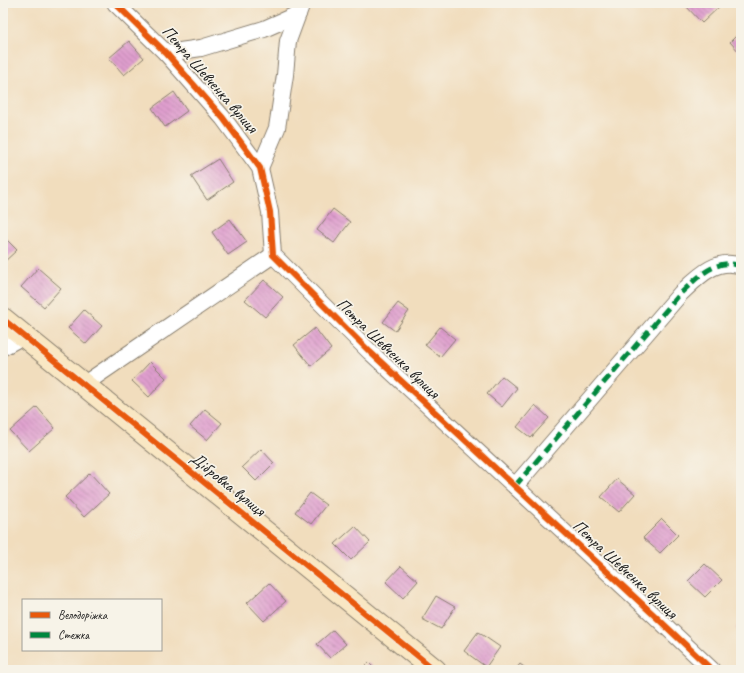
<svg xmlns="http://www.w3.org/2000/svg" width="744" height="673" viewBox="0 0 744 673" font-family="Caveat,sans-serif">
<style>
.building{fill:url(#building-back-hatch)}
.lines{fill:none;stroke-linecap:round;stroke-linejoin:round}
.street-casing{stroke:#867c6c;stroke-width:18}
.secondary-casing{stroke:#867c6c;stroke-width:24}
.street{stroke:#fff;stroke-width:16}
.secondary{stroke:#f9e7c3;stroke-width:22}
.quiet{stroke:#00873e;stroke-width:5;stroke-dasharray:10 5;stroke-linecap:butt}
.cycleway-casing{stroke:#f7f3e8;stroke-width:8}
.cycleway{stroke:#e8590c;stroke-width:6}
.labels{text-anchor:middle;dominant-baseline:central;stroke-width:3.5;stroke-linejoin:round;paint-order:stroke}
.street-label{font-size:17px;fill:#1c1c1c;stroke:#f7f3e8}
</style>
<defs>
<pattern id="building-back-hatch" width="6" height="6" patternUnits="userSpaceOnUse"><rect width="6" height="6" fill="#df9ece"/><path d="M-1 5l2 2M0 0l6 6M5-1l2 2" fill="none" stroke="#b480a6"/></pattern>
</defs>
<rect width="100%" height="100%" fill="#f7f3e8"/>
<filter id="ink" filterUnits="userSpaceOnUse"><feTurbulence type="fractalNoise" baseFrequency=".025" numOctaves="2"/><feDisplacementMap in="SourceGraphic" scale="8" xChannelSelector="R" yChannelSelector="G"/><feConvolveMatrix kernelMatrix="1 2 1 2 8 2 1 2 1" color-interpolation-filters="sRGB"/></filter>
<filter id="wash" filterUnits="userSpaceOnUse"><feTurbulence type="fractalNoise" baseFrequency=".012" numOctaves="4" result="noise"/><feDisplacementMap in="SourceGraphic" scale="16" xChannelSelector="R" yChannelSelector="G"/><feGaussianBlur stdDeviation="0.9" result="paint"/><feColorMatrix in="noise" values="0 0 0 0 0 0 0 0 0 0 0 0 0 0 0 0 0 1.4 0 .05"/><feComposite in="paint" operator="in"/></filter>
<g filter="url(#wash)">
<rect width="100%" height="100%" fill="#f1ddbd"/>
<g id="blocks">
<!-- building -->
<g class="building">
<path d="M150,3H159L153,7Z"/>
<path d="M687,3H719L721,5L702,23L685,5Z"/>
<path d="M741,31V54L730,42Z"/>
<path d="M129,41L144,58L124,75L109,58Z"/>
<path d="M174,92L187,111L165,127L152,108Z"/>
<path d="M218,159L233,182L207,200L191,176Z"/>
<path d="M333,209L350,222L334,243L317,230Z"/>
<path d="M230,219L247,242L228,255L212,232Z"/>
<path d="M3,236L17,250L3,263Z"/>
<path d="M38,268L61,288L44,307L21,287Z"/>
<path d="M264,280L283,297L265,317L245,300Z"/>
<path d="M398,303L409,311L395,331L383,322Z"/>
<path d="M84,310L102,326L86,344L68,328Z"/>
<path d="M440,327L455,339L440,357L425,345Z"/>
<path d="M315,328L331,349L311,366L294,345Z"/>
<path d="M150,362L166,378L149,397L132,381Z"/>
<path d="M502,376L517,388L502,407L487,394Z"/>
<path d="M535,405L549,418L531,438L517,427Z"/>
<path d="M37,407L55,428L29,451L10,431Z"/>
<path d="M205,409L222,423L207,440L190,426Z"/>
<path d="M261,449L274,463L256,481L242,467Z"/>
<path d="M90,473L109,494L84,517L65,497Z"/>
<path d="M617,479L635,494L619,512L601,497Z"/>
<path d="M310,493L326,505L311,524L295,512Z"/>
<path d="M662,519L678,535L660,553L643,538Z"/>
<path d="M355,526L370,542L351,560L335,544Z"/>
<path d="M705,564L722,580L705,597L688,581Z"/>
<path d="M401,566L418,581L403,598L386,582Z"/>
<path d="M269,583L286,601L264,621L247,603Z"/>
<path d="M436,596L455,607L441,629L422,619Z"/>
<path d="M741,622V632L736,628Z"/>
<path d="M333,630L346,644L330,658L317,644Z"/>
<path d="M478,632L500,647L486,667L464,651Z"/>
<path d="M369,663L376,670H362Z"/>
<path d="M520,664L528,670H515Z"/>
</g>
</g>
</g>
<g filter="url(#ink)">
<use href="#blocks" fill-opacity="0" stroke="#867c6c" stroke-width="1"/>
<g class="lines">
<defs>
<g id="street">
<path d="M115,3L166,53L223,118L260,168L270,212L273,255L370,352L655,616L712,670"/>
<path d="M166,53L201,48L264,29L298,14"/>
<path d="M260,168L277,128L285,75L288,41L302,3"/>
<path d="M3,347L23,336"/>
<path d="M83,385L273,255"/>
<path d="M515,486L681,293C698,277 716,257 741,266"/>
</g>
<path id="secondary" d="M3,319L435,670"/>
</defs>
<!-- street casing -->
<use href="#street" class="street-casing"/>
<!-- secondary casing -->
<use href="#secondary" class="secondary-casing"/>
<!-- street -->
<use href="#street" class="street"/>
<!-- secondary -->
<use href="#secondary" class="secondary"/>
<!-- quiet -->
<path class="quiet" d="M515,486L681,293C698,277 716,257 741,266"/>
<defs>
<g id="cycleway">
<path d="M115,3L166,53L223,118L260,168L270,212L273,255L370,352L655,616L712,670"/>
<path d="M3,319L435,670"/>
</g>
</defs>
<!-- cycleway casing -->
<use href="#cycleway" class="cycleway-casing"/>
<!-- cycleway -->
<use href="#cycleway" class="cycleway"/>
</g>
</g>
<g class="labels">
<!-- street labels -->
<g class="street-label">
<text transform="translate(210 79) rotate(49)">Петра Шевченка вулиця</text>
<text transform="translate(388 348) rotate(44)">Петра Шевченка вулиця</text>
<text transform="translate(228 484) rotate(39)">Дібровка вулиця</text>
<text transform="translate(625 569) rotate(43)">Петра Шевченка вулиця</text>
</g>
</g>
<!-- margin -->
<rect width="744" height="673" fill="none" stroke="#f7f3e8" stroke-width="16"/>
<!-- legend -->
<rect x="22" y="599" width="140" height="52" fill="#f7f3e8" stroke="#9f9d96"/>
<rect x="30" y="612" width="20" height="6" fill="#e8590c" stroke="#9f9d96"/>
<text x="58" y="619" font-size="12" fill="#1c1c1c">Велодоріжка</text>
<rect x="30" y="632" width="20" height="6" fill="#00873e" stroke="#9f9d96"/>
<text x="58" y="639" font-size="12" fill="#1c1c1c">Стежка</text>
</svg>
